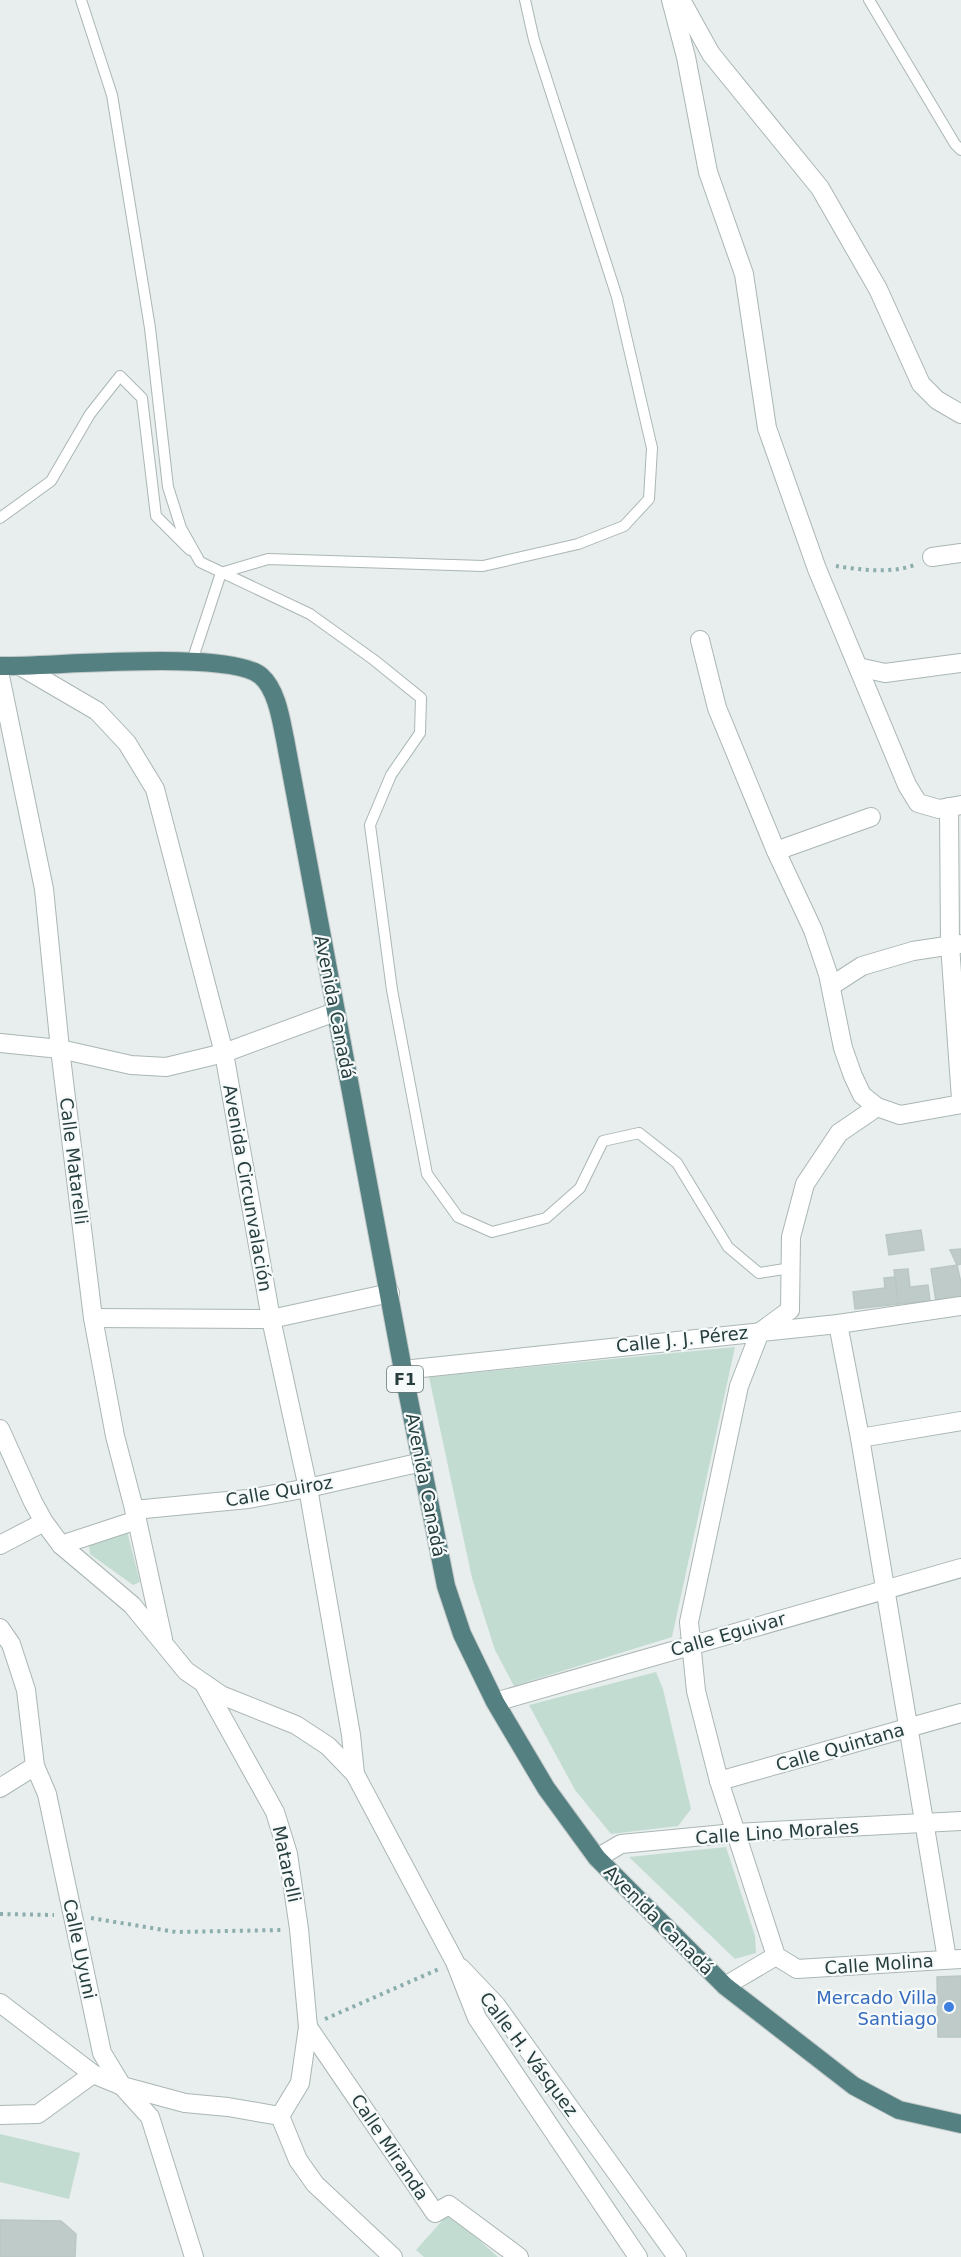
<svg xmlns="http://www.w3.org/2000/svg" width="961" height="2257" viewBox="0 0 961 2257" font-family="'DejaVu Sans',sans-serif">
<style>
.green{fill:#c3dcd1}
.building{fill:#bfcbc9;stroke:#bac7c5;stroke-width:1.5}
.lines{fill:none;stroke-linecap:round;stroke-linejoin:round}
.service-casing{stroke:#aab6b5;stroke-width:12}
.minor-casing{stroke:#aab6b5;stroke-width:20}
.trunk-casing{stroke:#c3c9c9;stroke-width:20}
.path{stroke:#8baeac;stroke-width:4;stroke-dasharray:3 4.5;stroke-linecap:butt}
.service{stroke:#fff;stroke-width:10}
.minor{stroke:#fff;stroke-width:18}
.trunk{stroke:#548082;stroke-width:18}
.shop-dot{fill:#3f7fe0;stroke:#f7fafa;stroke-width:2}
.labels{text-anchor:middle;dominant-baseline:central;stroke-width:4.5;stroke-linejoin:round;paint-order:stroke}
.shield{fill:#f7fafa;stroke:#657676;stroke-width:1.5}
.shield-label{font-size:16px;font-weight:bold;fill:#273e3e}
.street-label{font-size:18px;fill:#273e3e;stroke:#f7fafa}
.shop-label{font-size:18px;fill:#366cbe;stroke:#f7fafa;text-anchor:end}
</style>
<rect width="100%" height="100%" fill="#e7eeed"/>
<!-- green -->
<g class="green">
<path d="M735,1347L672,1637L514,1686L495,1650L472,1578L429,1377Z"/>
<path d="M127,1531L140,1582L133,1585L90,1554L89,1546L96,1541Z"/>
<path d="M656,1672L663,1689L691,1809L678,1826L611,1834L575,1790L529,1705Z"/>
<path d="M726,1847L755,1936L756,1953L735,1959L629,1857Z"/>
<path d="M0,2134L80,2153L69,2199L0,2182Z"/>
<path d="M449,2213L498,2257H424L416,2250Z"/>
</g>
<!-- building -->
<g class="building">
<path d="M921,1230L924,1250L889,1255L886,1235Z"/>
<path d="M961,1249V1264L957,1265L950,1250Z"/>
<path d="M957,1265L961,1283V1298L936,1302L931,1269Z"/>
<path d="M908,1269L910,1287L928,1285L930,1301L898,1304L894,1270Z"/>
<path d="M895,1277L898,1304L855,1309L853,1292L885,1288L884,1278Z"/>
<path d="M961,1976V2037H938L937,1977Z"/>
<path d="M0,2220L61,2221L76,2234L75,2257H0Z"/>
</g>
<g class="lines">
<defs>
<g id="service">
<path d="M81,0L112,95L150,328L168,487L181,528L200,562L310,614L374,660L421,698L420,733L391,775L370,825L392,990L427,1174L458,1217L492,1232L546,1218L580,1188L603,1141L639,1133L677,1163L728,1247L759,1273L791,1268"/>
<path d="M869,0L955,144L961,150"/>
<path d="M0,518L51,481L90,414L120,376L142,398L156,516L190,550"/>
<path d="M192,661L221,573L268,559L483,566L578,544L624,526L649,499L652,448L617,297L534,40L525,0"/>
</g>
<g id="minor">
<path d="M671,0L686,57L708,172L744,274L767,428L817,569L907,785L918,803L939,809L961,805"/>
<path d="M681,0L711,54L820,188L878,289L921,384L937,400L961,414"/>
<path d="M932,557L961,553"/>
<path d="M700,640L717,708L776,851L813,930L828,974L843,1048L853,1076L862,1095L877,1107L900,1115L961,1104"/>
<path d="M20,666L97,711L127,743L155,789L224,1053L271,1319L308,1488L351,1735L355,1774"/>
<path d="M858,667L885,673L961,663"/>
<path d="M0,676L44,889L60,1049L93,1318L115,1436L137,1520L163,1639"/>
<path d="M949,807L950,945L961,1099"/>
<path d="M776,851L871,817"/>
<path d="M831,986L862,966L913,951L959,944"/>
<path d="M0,1043L60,1049L131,1065L166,1067L224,1053L335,1012"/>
<path d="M877,1107L839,1133L805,1184L791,1237L790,1310L760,1332L739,1386L689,1622L696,1691L719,1781L776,1956L797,1969L961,1959"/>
<path d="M93,1318L271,1319L390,1293"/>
<path d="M838,1324L860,1438L947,1959"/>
<path d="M403,1370L838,1324L961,1306"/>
<path d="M0,1429L33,1502L44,1522L61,1545L132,1605L186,1671L221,1695L296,1725L328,1746L355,1774L455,1962L477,2018L638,2257"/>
<path d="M860,1438L961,1421"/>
<path d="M134,1510L248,1499L308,1488L422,1462"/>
<path d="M0,1545L44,1522"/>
<path d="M61,1545L137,1520"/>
<path d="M0,1628L11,1644L26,1690L35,1766L47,1794L102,2053L122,2086L150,2117L194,2257"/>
<path d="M205,1686L275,1812L288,1854L299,1929L308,2027L300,2083L280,2116"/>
<path d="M495,1702L961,1568"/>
<path d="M719,1781L961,1713"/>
<path d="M0,1788L35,1766"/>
<path d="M597,1858L621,1844L735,1833L961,1821"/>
<path d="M461,1968L496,2005L677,2257"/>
<path d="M725,1986L776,1956"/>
<path d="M0,2003L93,2074L122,2086L185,2103L228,2107L280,2116"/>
<path d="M308,2027L435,2213L449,2205L519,2257"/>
<path d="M0,2115L38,2114L93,2074"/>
<path d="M280,2116L298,2160L315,2184L393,2257"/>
</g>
<path id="trunk" d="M0,666C49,667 230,649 261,676C277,690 281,720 285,739L403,1370L446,1586L462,1634L495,1702L546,1788L597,1858L725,1986L854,2086L899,2110L961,2124"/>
</defs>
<!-- service casing -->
<use href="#service" class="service-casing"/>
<!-- minor casing -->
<use href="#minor" class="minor-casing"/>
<!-- trunk casing -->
<use href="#trunk" class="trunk-casing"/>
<!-- path -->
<g class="path">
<path d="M836,566C861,570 894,574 917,564"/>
<path d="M0,1914L54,1915"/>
<path d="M91,1918L176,1932L281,1930"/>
<path d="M325,2019L439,1969"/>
</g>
<!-- service -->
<use href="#service" class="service"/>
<!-- minor -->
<use href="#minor" class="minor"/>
<!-- trunk -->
<use href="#trunk" class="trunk"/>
</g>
<!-- markers -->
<circle class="shop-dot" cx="949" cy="2007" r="6"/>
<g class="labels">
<!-- shield labels -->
<rect class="shield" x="387" y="1366" width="36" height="26" rx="4.5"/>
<g class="shield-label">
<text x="405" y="1379">F1</text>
</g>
<!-- street labels -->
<g class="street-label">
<text transform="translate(335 1007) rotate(79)">Avenida Canadá</text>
<text transform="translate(74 1161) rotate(83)">Calle Matarelli</text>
<text transform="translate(248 1188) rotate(80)">Avenida Circunvalación</text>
<text transform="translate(682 1339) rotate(-6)">Calle J. J. Pérez</text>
<text transform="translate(426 1485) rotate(79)">Avenida Canadá</text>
<text transform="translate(279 1491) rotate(-10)">Calle Quiroz</text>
<text transform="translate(728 1634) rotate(-16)">Calle Eguivar</text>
<text transform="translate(840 1747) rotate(-16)">Calle Quintana</text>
<text transform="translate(777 1832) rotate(-4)">Calle Lino Morales</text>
<text transform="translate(287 1864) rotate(78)">Matarelli</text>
<text transform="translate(659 1920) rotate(45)">Avenida Canadá</text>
<text transform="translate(80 1949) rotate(78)">Calle Uyuni</text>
<text transform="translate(879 1964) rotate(-4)">Calle Molina</text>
<text transform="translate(529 2054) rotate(53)">Calle H. Vásquez</text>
<text transform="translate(390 2147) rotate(56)">Calle Miranda</text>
</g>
<!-- shop labels -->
<g class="shop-label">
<text x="937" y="1997">Mercado Villa<tspan x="937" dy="21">Santiago</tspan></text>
</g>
</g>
</svg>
